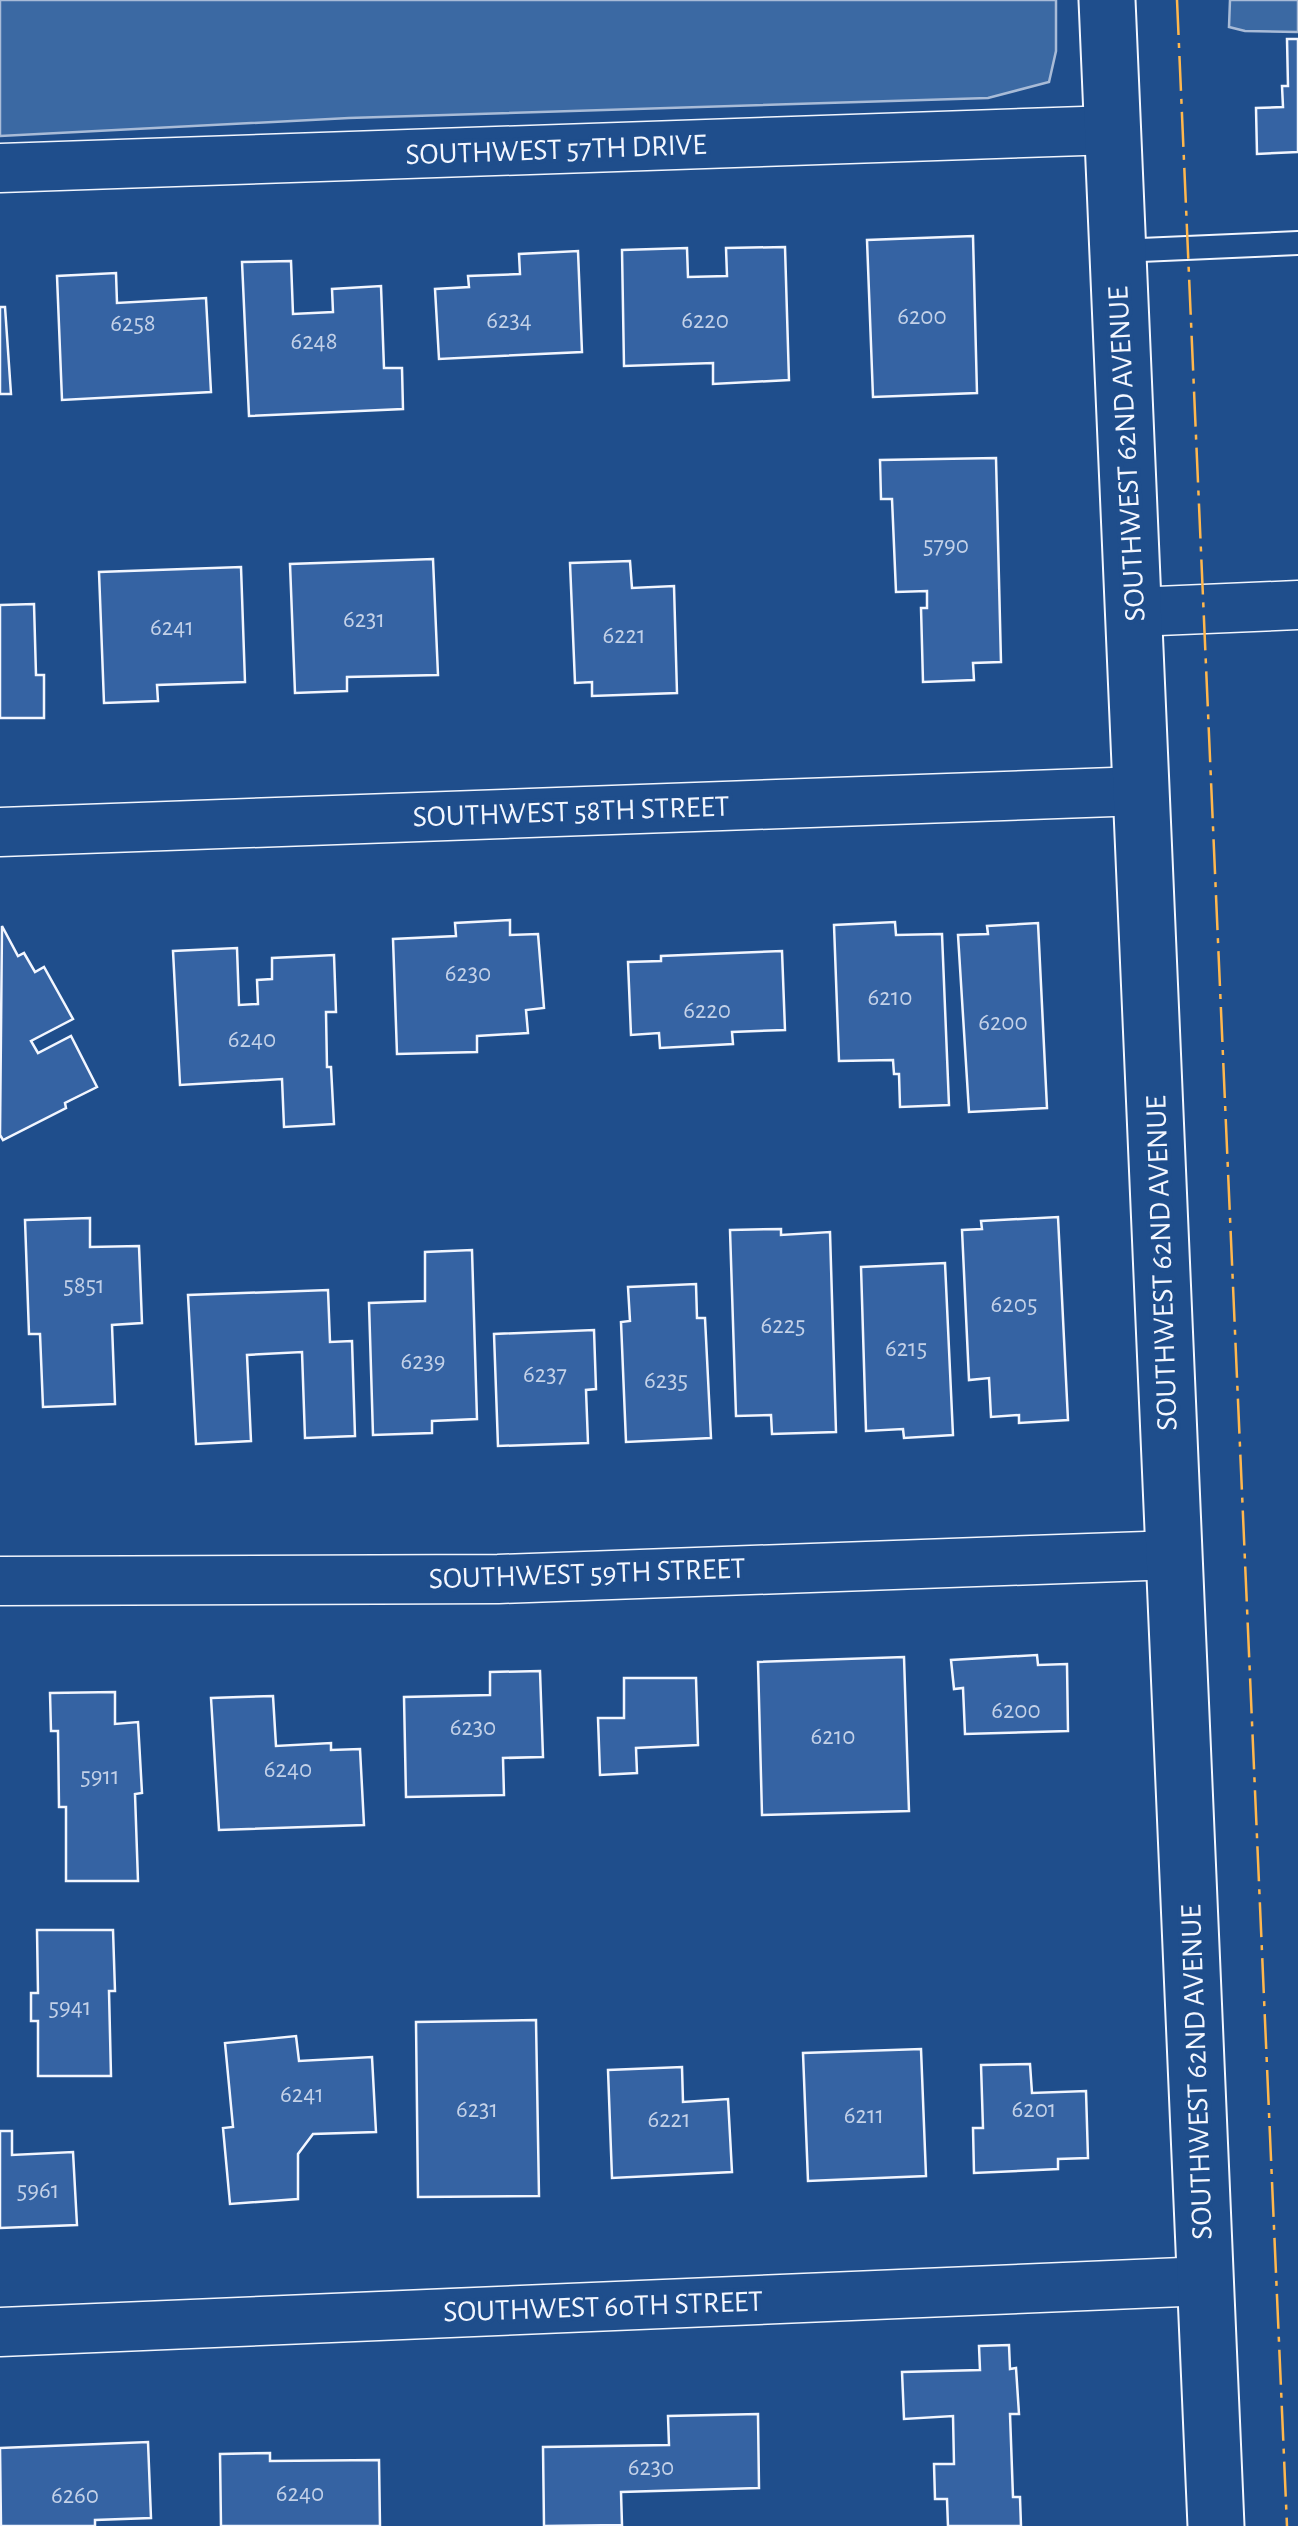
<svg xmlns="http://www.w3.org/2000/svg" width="1298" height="2526" viewBox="0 0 1298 2526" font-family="'Alegreya Sans',sans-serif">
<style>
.water{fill:#3b69a3;stroke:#a8bbd7;stroke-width:2.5}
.building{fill:#3563a3;stroke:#f2f6ff;stroke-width:2.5}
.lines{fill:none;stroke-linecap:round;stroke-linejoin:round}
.service-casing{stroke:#f2f6ff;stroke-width:26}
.minor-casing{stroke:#f2f6ff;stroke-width:51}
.tertiary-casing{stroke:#f2f6ff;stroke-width:59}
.service{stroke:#1f4e8c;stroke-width:22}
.minor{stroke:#1f4e8c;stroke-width:48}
.tertiary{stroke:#1f4e8c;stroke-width:55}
.power{stroke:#ffb74d;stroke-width:2.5;stroke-dasharray:35 8 5 8;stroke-linecap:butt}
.labels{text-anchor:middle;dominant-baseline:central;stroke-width:8;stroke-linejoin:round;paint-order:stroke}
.number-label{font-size:25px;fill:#c3d1e8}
.street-label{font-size:30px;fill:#f2f6ff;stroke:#1f4e8c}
</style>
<rect width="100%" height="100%" fill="#1f4e8c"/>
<!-- water -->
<g class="water">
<path d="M0,0H1056V51L1049,82L988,98L349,118L0,136Z"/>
<path d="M1230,0H1298V32L1245,31L1229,27Z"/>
</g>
<!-- building -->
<g class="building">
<path d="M1287,39H1298V152L1257,154L1256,108L1283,107L1282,86H1288Z"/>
<path d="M973,236L977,393L873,397L867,240Z"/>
<path d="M785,247L789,380L713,384V363L624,366L622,250L687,248L688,277L727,276L726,248Z"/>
<path d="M578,251L582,352L439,359L435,289L469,287L468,276L520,274L519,254Z"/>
<path d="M291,261L293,314L333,312L332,289L381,286L384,368H402L403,409L249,416L242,262Z"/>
<path d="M116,273L117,303L206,298L211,392L62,400L57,276Z"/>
<path d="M0,307H5L11,394H0Z"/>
<path d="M996,458L1001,662L973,663L974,680L923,682L921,608H927V591L896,592L892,499H881L880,460Z"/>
<path d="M433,559L438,675L347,677V691L295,693L290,564Z"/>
<path d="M630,561L632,588L674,586L677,693L592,696V682L575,683L570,563Z"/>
<path d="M241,567L245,682L157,685L158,701L104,703L99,572Z"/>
<path d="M34,604L36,675H44V718H0V605Z"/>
<path d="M510,920V935L538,934L544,1008L526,1010L528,1033L477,1036V1052L397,1054L393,939L456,936L455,923Z"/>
<path d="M895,922L896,935L942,934L949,1105L900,1107L899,1074H894L893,1060L839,1061L834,925Z"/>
<path d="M1038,923L1047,1108L969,1112L958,935L988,934L987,926Z"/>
<path d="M2,926L18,956L24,953L35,972L44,967L73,1019L31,1041L38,1053L71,1036L97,1087L65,1103L66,1108L3,1140L0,1135Z"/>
<path d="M237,948L239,1005L258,1004L257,980L272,979V958L334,955L336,1012H326L327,1067H331L334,1124L284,1127L282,1079L180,1085L173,951Z"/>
<path d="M782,951L785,1030L732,1032L733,1044L660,1048L659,1033L631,1035L628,962L661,961V956Z"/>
<path d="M1058,1217L1068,1420L1019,1423V1415L991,1417L989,1378L969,1380L962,1230L982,1229L981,1221Z"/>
<path d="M90,1218V1247L139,1246L142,1323L112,1325L115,1404L43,1407L40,1334H29L25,1220Z"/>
<path d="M781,1229V1235L830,1232L836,1432L772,1434L771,1415L736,1416L730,1230Z"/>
<path d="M472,1250L477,1419L432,1421V1433L373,1435L369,1303L425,1301V1252Z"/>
<path d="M945,1263L953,1435L904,1438L903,1429L866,1431L861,1267Z"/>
<path d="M696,1284L697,1318H705L711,1438L626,1442L621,1322L630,1321L628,1287Z"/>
<path d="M328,1290L330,1342L352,1341L355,1436L305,1438L302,1352L247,1355L251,1441L196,1444L188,1295Z"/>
<path d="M594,1330L596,1389L586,1390L588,1443L498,1446L494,1334Z"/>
<path d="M1037,1655L1038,1665L1067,1664L1068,1731L965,1734L963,1688L954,1689L951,1660Z"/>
<path d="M904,1657L909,1811L762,1815L758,1662Z"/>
<path d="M540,1671L543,1757L503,1758L504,1795L406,1797L404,1697L490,1695V1672Z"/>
<path d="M624,1678H696L698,1745L636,1748L637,1773L600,1775L598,1718H624Z"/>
<path d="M115,1692V1724L138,1722L142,1793L135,1794L138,1881H66V1807H59L58,1731H51L50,1693Z"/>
<path d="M273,1696L276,1746L331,1743V1750L360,1749L364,1825L219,1830L211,1698Z"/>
<path d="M37,1930H113L115,1991H109L111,2076H38V2021H31V1993H38Z"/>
<path d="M536,2020L539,2196L418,2197L416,2022Z"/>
<path d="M296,2036L299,2061L372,2057L376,2132L313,2134L298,2154V2199L230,2204L223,2128L233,2127L225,2043Z"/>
<path d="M921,2049L926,2176L808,2181L803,2053Z"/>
<path d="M1030,2064L1032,2093L1086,2091L1088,2158L1058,2159V2169L974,2173L973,2128H983L981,2065Z"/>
<path d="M682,2067L683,2102L728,2099L732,2172L612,2178L608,2070Z"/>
<path d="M0,2131H12V2155L73,2152L77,2225L0,2228Z"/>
<path d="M1009,2345L1010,2369L1016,2368L1019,2414H1010L1013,2497H1020L1021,2526H948L947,2499H935L934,2464H954L953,2416L904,2419L902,2372L980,2370L979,2346Z"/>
<path d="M758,2414L759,2488L621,2492L622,2525L544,2526L543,2447L669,2445L668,2416Z"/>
<path d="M148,2442L151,2518L95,2520V2526H1L0,2448Z"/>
<path d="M270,2453V2461L379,2460L380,2526H221L220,2454Z"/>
</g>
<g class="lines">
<defs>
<path id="service" d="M1118,251L1298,243"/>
<g id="minor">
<path d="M0,168L1113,130"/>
<path d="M1134,612L1298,605"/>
<path d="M0,832L1141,791"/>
<path d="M0,1581L498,1579L1175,1555"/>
<path d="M0,2332L1206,2281"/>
</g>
<path id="tertiary" d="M1107,0L1216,2526"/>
</defs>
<!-- service casing -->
<use href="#service" class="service-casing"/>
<!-- minor casing -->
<use href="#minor" class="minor-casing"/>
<!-- tertiary casing -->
<use href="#tertiary" class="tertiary-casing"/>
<!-- service -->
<use href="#service" class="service"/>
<!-- minor -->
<use href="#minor" class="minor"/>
<!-- tertiary -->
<use href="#tertiary" class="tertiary"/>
<!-- power -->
<path class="power" d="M1177,0L1287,2526"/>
</g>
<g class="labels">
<!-- number labels -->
<g class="number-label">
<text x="922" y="316">6200</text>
<text x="509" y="320">6234</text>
<text x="705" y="320">6220</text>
<text x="133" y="323">6258</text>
<text x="314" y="341">6248</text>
<text x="946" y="545">5790</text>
<text x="364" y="619">6231</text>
<text x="172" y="627">6241</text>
<text x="624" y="635">6221</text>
<text x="468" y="973">6230</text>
<text x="890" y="997">6210</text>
<text x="707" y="1010">6220</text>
<text x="1003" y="1022">6200</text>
<text x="252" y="1039">6240</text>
<text x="84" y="1285">5851</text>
<text x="1014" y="1304">6205</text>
<text x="783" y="1325">6225</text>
<text x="906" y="1348">6215</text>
<text x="423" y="1361">6239</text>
<text x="545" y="1374">6237</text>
<text x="666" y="1380">6235</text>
<text x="1016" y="1710">6200</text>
<text x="473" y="1727">6230</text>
<text x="833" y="1736">6210</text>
<text x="288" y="1769">6240</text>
<text x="100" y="1776">5911</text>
<text x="70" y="2007">5941</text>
<text x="302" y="2094">6241</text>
<text x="477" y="2109">6231</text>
<text x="1034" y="2109">6201</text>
<text x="864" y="2115">6211</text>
<text x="669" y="2119">6221</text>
<text x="38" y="2190">5961</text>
<text x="651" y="2467">6230</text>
<text x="300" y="2493">6240</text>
<text x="75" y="2495">6260</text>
</g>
<!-- street labels -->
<g class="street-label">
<text transform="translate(556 150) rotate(-2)">SOUTHWEST 57TH DRIVE</text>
<text transform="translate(1127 454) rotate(-93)">SOUTHWEST 62ND AVENUE</text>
<text transform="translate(571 812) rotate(-2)">SOUTHWEST 58TH STREET</text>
<text transform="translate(1162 1263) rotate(-92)">SOUTHWEST 62ND AVENUE</text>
<text transform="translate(587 1574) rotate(-2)">SOUTHWEST 59TH STREET</text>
<text transform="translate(1197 2072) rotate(-92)">SOUTHWEST 62ND AVENUE</text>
<text transform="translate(603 2307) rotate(-2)">SOUTHWEST 60TH STREET</text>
</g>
</g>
</svg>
